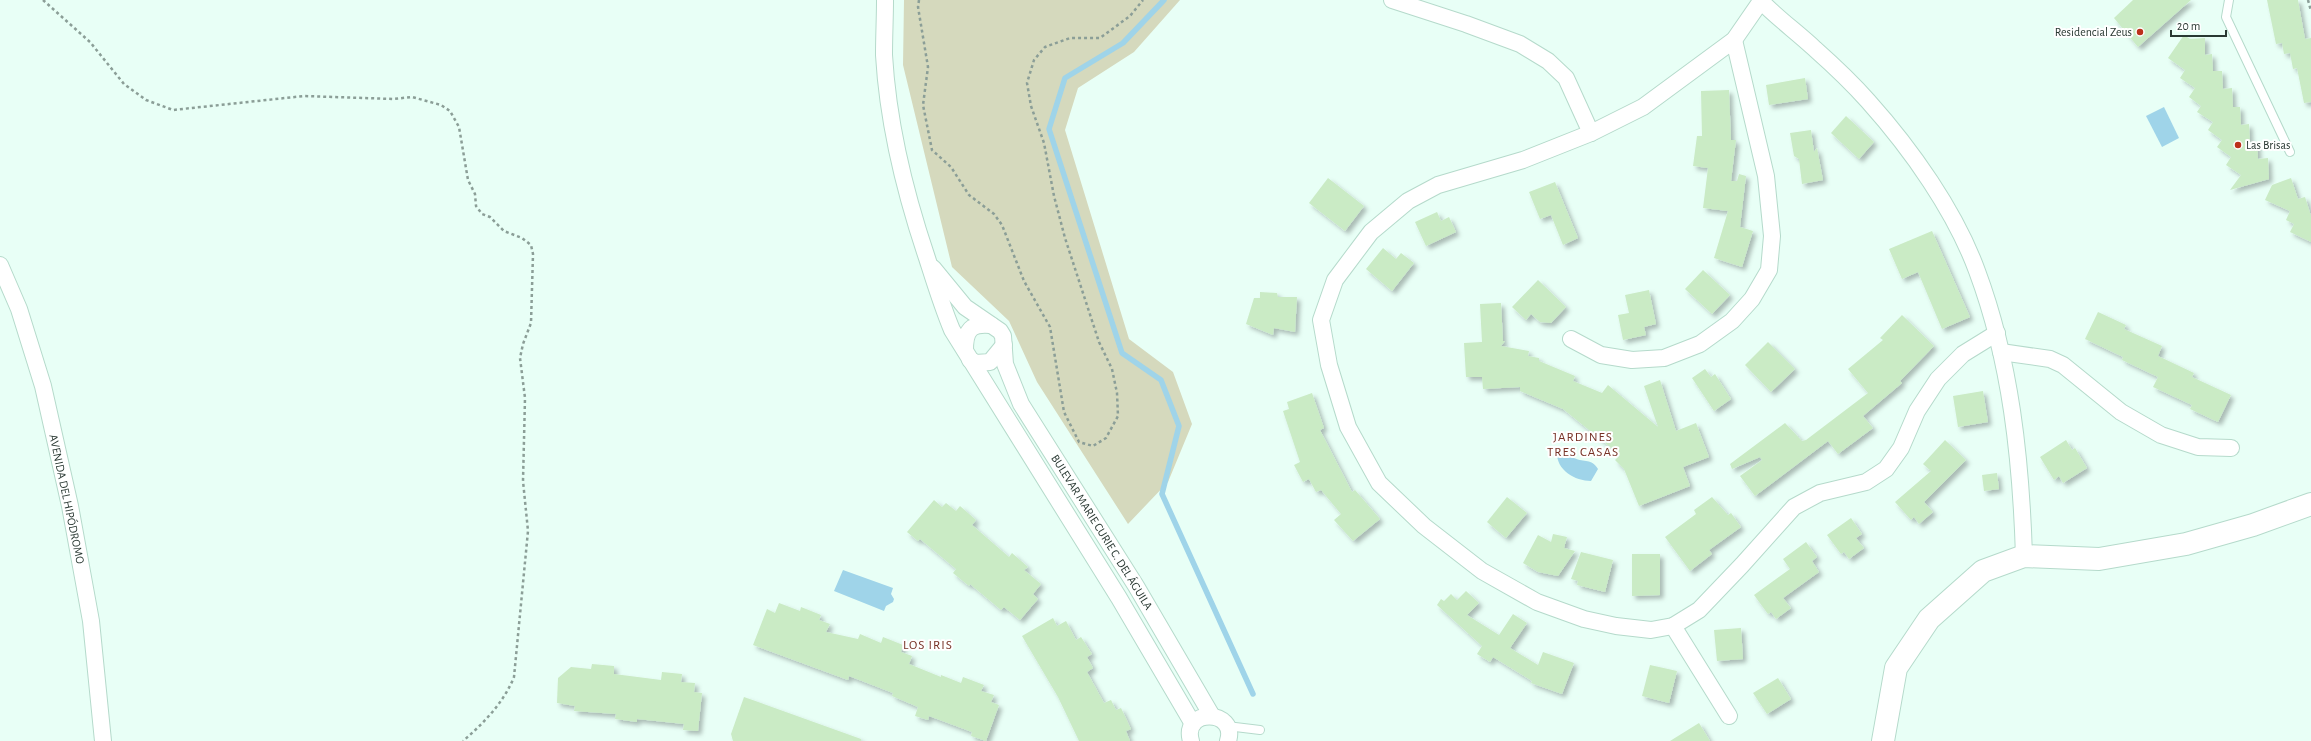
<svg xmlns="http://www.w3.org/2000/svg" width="2311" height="741" viewBox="0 0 2311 741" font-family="'Alegreya Sans',sans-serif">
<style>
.green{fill:#d5d9bd}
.water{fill:#9fd4e9}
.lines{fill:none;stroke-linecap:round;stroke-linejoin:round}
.stream{stroke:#9fd4e9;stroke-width:5.5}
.building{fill:#caebc5;filter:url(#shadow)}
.lane-casing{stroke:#b5dacb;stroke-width:10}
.street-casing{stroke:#b5dacb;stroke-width:18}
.secondary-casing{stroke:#b5dacb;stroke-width:24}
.path{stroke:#8b9e97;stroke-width:2.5;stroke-dasharray:3 3;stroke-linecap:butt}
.lane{stroke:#fff;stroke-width:8}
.street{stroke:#fff;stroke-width:16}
.secondary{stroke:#fff;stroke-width:22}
.poi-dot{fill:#bc301a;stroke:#fff;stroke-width:1.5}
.labels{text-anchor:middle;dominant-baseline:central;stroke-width:4;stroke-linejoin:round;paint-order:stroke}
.poi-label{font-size:12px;fill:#293832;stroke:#fff;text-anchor:end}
.street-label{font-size:12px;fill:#293832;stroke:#fff}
.neighbourhood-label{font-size:13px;letter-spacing:1px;fill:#763125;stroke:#fff}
</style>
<defs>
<filter id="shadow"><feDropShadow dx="3.5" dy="3.5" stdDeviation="2" flood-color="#0004"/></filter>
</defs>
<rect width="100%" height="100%" fill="#e8fff6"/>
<!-- green -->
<path class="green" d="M904,0H1180L1134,52L1078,88L1065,130L1129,339L1173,372L1192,424L1168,482L1128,524L1037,382L1009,321L952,267L903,65Z"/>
<!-- water -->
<g class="water">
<path d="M2164,107L2179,138L2162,147L2146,116Z"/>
<path d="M1561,448L1572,451L1574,458C1585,463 1591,458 1598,469L1591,481C1575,481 1556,470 1557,452Z"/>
<path d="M843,570L893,588L891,594L894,599L893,602L886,606L884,611L834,591Z"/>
</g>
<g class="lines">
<!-- stream -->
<path class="stream" d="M1164,0L1123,43L1065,78L1049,129L1122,353L1161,380L1179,426L1162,494L1253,694"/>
</g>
<!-- building -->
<g class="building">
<path d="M2133,0H2191L2138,47L2114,18Z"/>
<path d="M2267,0H2298L2305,39L2311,38V102L2304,103L2297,68L2293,69L2290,53L2284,54L2282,43L2276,44Z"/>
<path d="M2184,35L2190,39L2205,38V55L2212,54L2213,71H2222L2223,89L2232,88L2233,107H2240L2241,125L2249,124L2250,143L2257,142L2258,159L2268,158L2269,179L2230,190L2241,175L2226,165L2231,157L2217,147L2222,140L2208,130L2213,122L2197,112L2201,106L2189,97L2195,88L2180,78L2185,70L2168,58Z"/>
<path d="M1805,78L1808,99L1769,105L1766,85Z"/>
<path d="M1729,90L1731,140H1736L1731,181H1737L1739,174L1746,176L1740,227L1753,231L1742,267L1714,258L1728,211L1703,208L1708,168L1693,166L1697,136H1702L1701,91Z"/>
<path d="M1846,116L1874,142L1859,159L1831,133Z"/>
<path d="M1811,130L1814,152L1817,148L1823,180L1802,184L1799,159L1794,156L1790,133Z"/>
<path d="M1328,178L1364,206L1345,231L1309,203Z"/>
<path d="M2291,178L2298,199L2305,197L2311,216V242L2290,232L2294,224L2286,220L2290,211L2265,200L2272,185Z"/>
<path d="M1555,182L1578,238L1563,245L1551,215L1540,219L1529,192Z"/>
<path d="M1437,212L1441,221L1449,217L1456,232L1426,246L1415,222Z"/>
<path d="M1932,231L1970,317L1942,329L1918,272L1902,279L1889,249Z"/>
<path d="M1383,248L1396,259L1401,253L1414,263L1392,291L1366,269Z"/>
<path d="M1703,270L1730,295L1712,314L1685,289Z"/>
<path d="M1538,280L1566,307L1551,323L1540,322L1531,314L1526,320L1512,307Z"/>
<path d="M1649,290L1656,324L1644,327L1646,335L1623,340L1618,315L1629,313L1625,295Z"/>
<path d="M1260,292L1277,293L1278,297H1297L1295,332L1274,328L1273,335L1246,324L1254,298H1260Z"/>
<path d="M1501,303L1503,341H1505L1501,346L1529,351L1528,356L1539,358V361L1575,376L1573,381L1602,393L1608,385L1658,427L1644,386L1660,380L1676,431L1696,423L1709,457L1683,467L1690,486L1639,506L1624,469L1615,460L1620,455L1563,409L1520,391V387L1483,389L1482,377H1466L1464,343L1482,342L1480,304Z"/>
<path d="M2098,312L2126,325L2124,329L2162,346L2158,356L2194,373L2192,377L2231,395L2218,422L2190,409L2192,405L2153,387L2158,377L2122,360L2123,357L2085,339Z"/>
<path d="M1902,315L1934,346L1900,381L1902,383L1863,416L1873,428L1838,454L1828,441L1755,496L1740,476L1762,460L1760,457L1732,469L1730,464L1785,423L1802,441L1806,440L1868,393L1848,369L1883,340L1880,338Z"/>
<path d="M1768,342L1795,369L1771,392L1745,365Z"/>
<path d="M1705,369L1711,377L1715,374L1731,399L1714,411L1692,378Z"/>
<path d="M1983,391L1988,422L1958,427L1953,396Z"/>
<path d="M1312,393L1324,428L1320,430L1352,492L1355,490L1380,519L1353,541L1334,520L1341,514L1321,490L1316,492L1309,479L1303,482L1294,465L1300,462L1283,411L1289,409L1287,402Z"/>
<path d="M1945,440L1966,460L1924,502L1933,512L1919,524L1914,517L1911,520L1895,502L1931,471L1923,464Z"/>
<path d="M2066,440L2072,450L2075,448L2087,468L2063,483L2059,476L2054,480L2040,457Z"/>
<path d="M1997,473L1999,489L1984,491L1982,475Z"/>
<path d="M1507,497L1527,513L1506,538L1487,522Z"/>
<path d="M1712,497L1728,515L1731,513L1741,527L1709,550L1712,554L1690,571L1665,537L1696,514L1694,510Z"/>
<path d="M934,500L942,507L946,503L956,511L960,506L976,520L972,525L1009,557L1012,553L1028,567L1024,570L1041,584L1033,594L1038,599L1020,620L1004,607L1001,610L970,584L969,586L953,573L956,569L920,539L918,541L907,532Z"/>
<path d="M1851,518L1862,534L1856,538L1864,548L1849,559L1844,552L1841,554L1827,535Z"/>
<path d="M1553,534L1567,537L1564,548L1575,551L1558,576L1538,572L1523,563L1538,535L1551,542Z"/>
<path d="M1806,542L1817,557L1812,561L1819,572L1783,598L1791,608L1776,619L1771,612L1768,614L1754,595L1790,569L1783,559Z"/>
<path d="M1581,552L1613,560L1605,592L1577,585L1578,581L1571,579Z"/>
<path d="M1632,554H1660V595L1632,596Z"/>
<path d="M1466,591L1479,603L1467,615L1499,635L1513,614L1527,623L1510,648L1538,665L1543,652L1574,663L1562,694L1531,683L1532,681L1493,657L1490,662L1477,654L1482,646L1437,605L1441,599L1444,601L1451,594L1457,600Z"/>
<path d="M779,603L800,611L801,607L821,615L819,620L830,624L826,632L858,639L860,634L881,643L883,637L903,645L901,652L912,656L909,664L941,677V675L961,683L963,677L984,685L981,691L994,695L991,702L999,705L986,741L971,736L972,732L929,716L928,720L915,716L918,707L892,696L893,693L849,676L848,680L753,645L767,609L775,613Z"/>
<path d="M1053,618L1057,626L1066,621L1076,640L1081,637L1092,654L1087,657L1093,668L1087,672L1104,703L1111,700L1116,710L1121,708L1131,729L1126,731L1130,741H1079L1058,697L1022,636Z"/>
<path d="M1741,628L1743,659L1717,661L1714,630Z"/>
<path d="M592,664L614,666V674L661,680L662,672L682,674L681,682L695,683L694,692L702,693L698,731L683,730L684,724L637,719V722L615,719L616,714L574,711L575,706L557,703L558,678L571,667L591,669Z"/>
<path d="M1650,665L1677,671L1669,703L1642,696Z"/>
<path d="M1778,678L1791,699L1767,714L1753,693Z"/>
<path d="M744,697L861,739V741H733L731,734Z"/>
<path d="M1699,723L1710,741H1670Z"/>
</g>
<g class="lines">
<defs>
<g id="lane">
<path d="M2229,0L2226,17L2290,152"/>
<path d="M1227,726L1260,730"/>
</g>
<g id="street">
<path d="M885,0C885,18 884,36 884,55C888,124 905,193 927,258C935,283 942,306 952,330L1119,598L1193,724"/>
<path d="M1392,0L1466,24L1520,44L1548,61L1566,78L1591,133"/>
<path d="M1760,0C1777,18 1797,32 1815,49C1833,65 1852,83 1868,101C1911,149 1955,211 1977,271C2011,362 2021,460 2024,556"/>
<path d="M1761,1L1734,40L1643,107L1591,133L1523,160L1438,185L1408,201L1371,232L1335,280L1321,320L1329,365L1348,427L1379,483L1424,526L1482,571L1537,602L1584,619L1616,626L1651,630L1673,626L1699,610L1742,565L1794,507L1820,493L1866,482L1886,469L1901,448L1917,411L1938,379L1963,354L1997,333"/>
<path d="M0,265L19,309L43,386L70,506L91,621L103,741"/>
<path d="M933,268L965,307L1000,331L1003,336L1005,364L1021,404L1136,586L1212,716"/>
<path d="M1571,339L1601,355L1632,360L1664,358L1700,344L1732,321L1752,299L1769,270L1772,236L1766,176L1734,40"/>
<path d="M965,350C965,330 971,323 991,325"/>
<path d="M2001,352L2050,359L2063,365L2121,412L2161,435L2198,447L2231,448"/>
<path d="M970,360L976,363L990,362L1004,345"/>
<path d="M1673,626L1729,716"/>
<path d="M1191,741C1181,708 1238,709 1228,741"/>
</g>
<path id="secondary" d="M1883,741L1896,668L1929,619L1983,571L2024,556L2099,559L2186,544L2253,525L2311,504"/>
</defs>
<!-- lane casing -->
<use href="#lane" class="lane-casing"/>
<!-- street casing -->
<use href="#street" class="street-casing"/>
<!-- secondary casing -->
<use href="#secondary" class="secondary-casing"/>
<!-- path -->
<g class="path">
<path d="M43,0L90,42L124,84L146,100L173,110L304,96L393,99L412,97L441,105L450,111L459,127L468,180L475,194L476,206L482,214L490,217L504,231L522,238L531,245L533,254L531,323L523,344L520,358L525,398L523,481L528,531L514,677C504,702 484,723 463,741"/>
<path d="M919,0L918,7L928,67L923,105L932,150L951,167L969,195L994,214L1002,225L1024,281L1050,327L1064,412L1079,442L1093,446L1106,438L1118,416L1117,393L1112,369L1099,342L1065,238L1054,196L1044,143L1031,106L1027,83L1034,60L1045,47L1070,38H1100L1130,16L1143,0"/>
<path d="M2308,0L2311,11"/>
</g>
<!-- lane -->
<use href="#lane" class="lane"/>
<!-- street -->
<use href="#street" class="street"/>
<!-- secondary -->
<use href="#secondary" class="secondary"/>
</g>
<!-- markers -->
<g class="poi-dot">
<circle cx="2140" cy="32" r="4"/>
<circle cx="2238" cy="145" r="4"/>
</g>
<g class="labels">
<!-- poi labels -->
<g class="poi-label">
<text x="2132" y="32">Residencial Zeus</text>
<text x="2246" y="145" text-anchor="start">Las Brisas</text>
</g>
<!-- street labels -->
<g class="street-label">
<text transform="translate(67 499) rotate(78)">AVENIDA DEL HIPÓDROMO</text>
<text transform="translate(1102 532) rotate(58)">BULEVAR MARIE CURIE C. DEL ÁGUILA</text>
</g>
<!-- neighbourhood labels -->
<g class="neighbourhood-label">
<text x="1583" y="437">JARDINES<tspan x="1583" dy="15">TRES CASAS</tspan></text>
<text x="928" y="645">LOS IRIS</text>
</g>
</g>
<!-- scale -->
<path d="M2171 30v6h55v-6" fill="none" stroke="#293832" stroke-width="2"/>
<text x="2177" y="30" font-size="12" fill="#293832" stroke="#ffffff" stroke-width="3" paint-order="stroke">20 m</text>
</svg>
